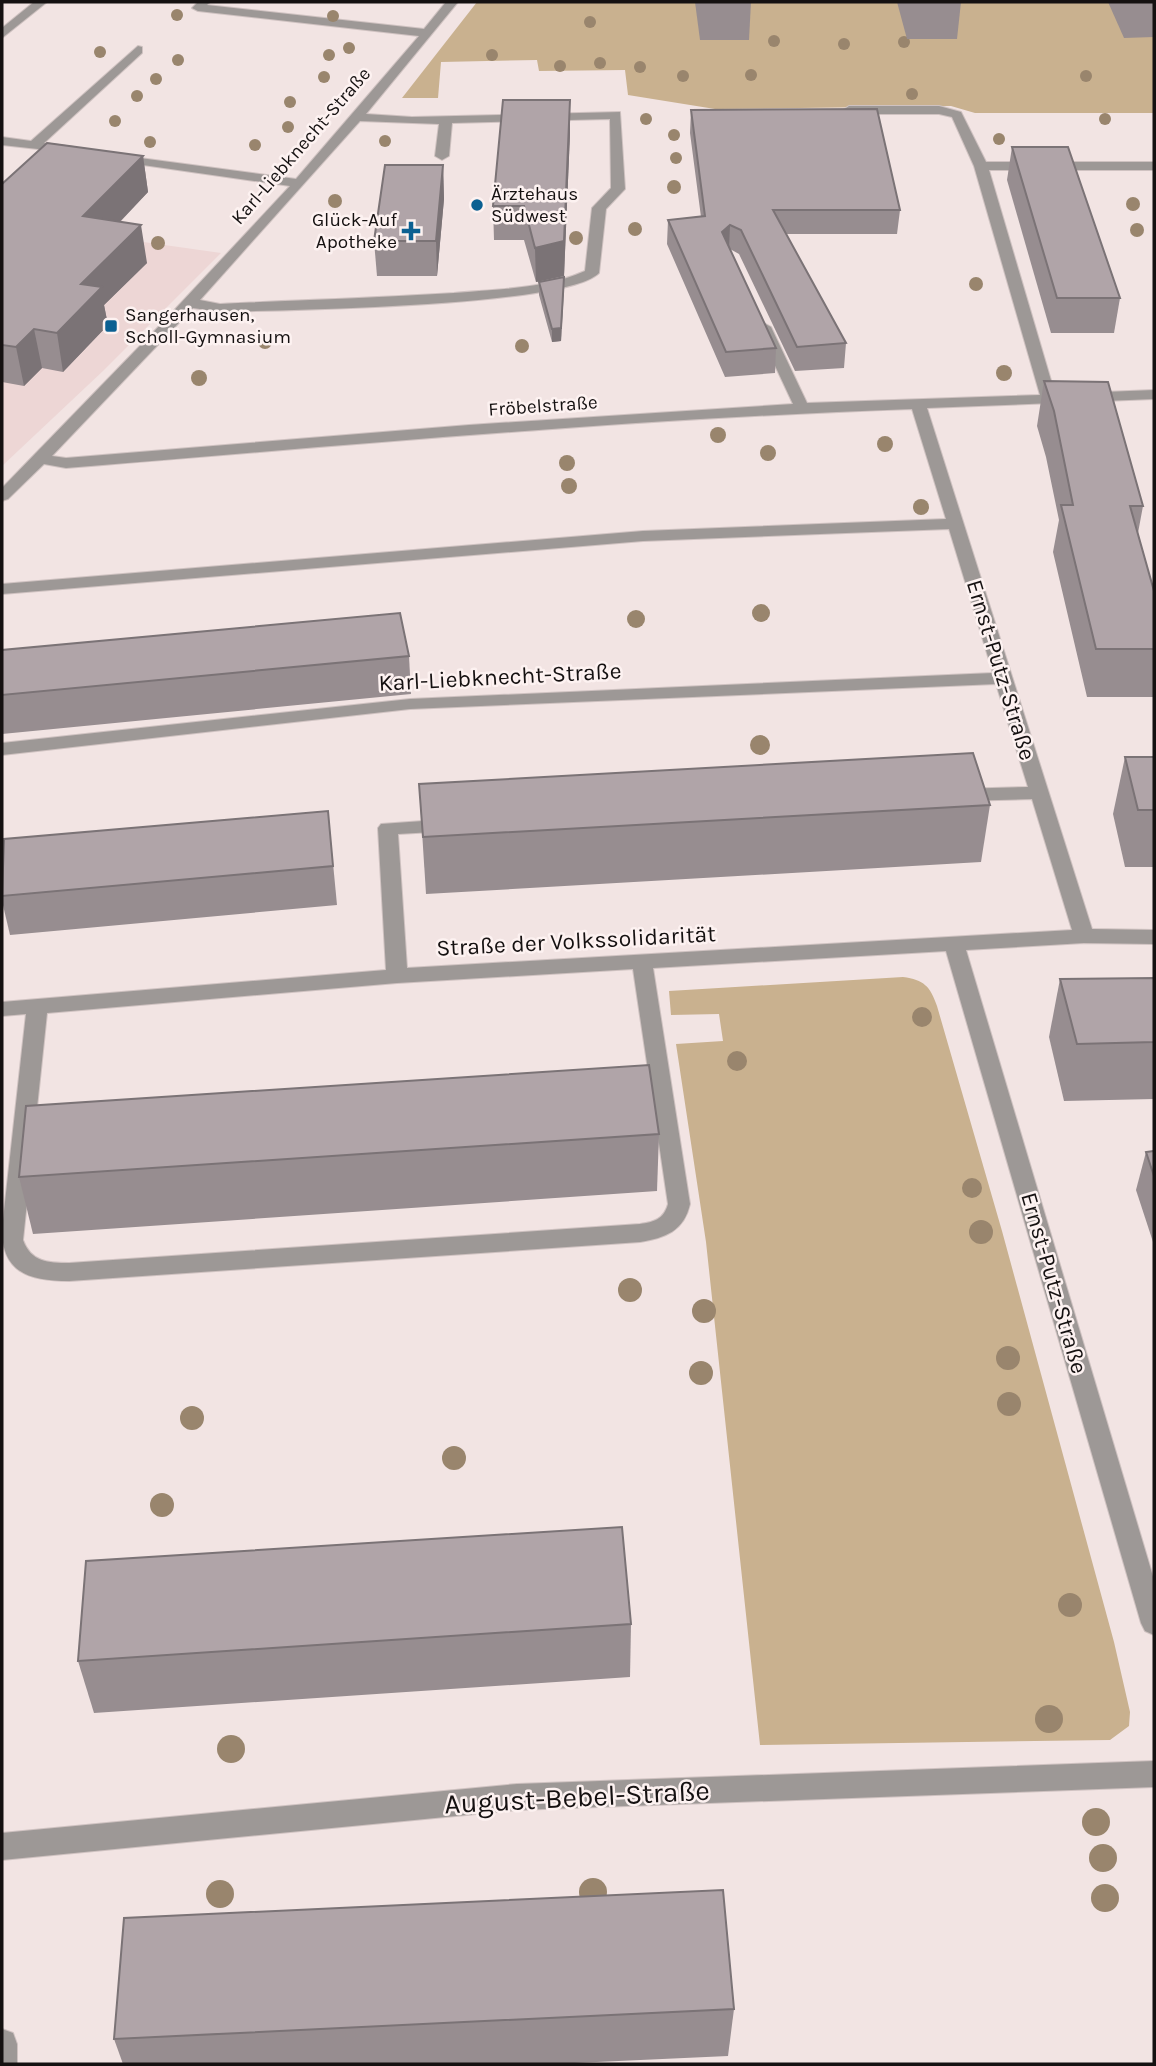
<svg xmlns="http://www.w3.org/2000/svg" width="1156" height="2066" viewBox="0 0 1156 2066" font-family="Karla,sans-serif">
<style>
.built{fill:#edd6d5}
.green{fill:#c9b18f}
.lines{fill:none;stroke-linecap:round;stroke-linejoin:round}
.minor-casing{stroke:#cfc2c1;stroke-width:2}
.minor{fill:#9d9896;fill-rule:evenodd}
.tree{fill:#99856d}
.wall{fill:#978d90}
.shaded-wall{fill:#7b7376}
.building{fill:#b0a4a8;stroke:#7b7376;stroke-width:2}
.poi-dot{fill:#0b6092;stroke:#fdf2f1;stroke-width:2.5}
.labels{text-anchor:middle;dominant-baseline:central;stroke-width:5;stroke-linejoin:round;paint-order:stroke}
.far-street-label{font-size:19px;fill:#151111;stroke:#fdf2f1}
.far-poi-label{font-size:19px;fill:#151111;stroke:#fdf2f1;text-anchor:start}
.street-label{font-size:23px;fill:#151111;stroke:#fdf2f1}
.near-street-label{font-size:28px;fill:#151111;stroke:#fdf2f1}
</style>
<rect width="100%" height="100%" fill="#f2e4e3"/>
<!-- built -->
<path class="built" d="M2,222L221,253L104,370L2,466Z"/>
<!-- green -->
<g class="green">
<path d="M477,2H1154V113H975L951,106L715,109L628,95L625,70L539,71L537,60L441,62L438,98H402Z"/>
<path d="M903,977C924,980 930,986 937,1006L1002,1231L1114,1642L1130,1712L1129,1726L1110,1740L760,1745L706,1242L676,1044L723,1041L719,1014L671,1015L669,991Z"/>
</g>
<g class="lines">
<defs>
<g id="minor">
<path d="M34,2H47L2,38V28Z"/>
<path d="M198,2H210L207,5L424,29L446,2H458L366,114L412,117L620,112L625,189L606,209L599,273C566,307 281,310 220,312L193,308L52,456L66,458L469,425L793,404L757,327L764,323L771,327L807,403L1040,395L974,166L952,117L939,114H849L843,110L849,106H939L961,112L986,162H1154V170H989L1055,394L1154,390V399L927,408L1092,929L1154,930V944L1084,943L966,950L1154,1580V1635L1145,1631L1141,1623L946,951L653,968L690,1204C684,1231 665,1238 640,1242L69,1281C30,1281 2,1273 2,1229L26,1014L2,1016V1002L386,970L378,828L381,824L451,819L458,821L461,825L458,829L451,831L398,834L407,968L1072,930L1032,799L958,801L949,795L958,789L1028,787L996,684L410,709L2,755V743L410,699L993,673L949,529L643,541L2,594V584L643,531L946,519L912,409C629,419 348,445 66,468L44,464L8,499L2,501V488L165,320L290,186L115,161L108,157L110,154L296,179L419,36L198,11L192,8ZM610,119L611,188L592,208L585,271C545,289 498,289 454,293C376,298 298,300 220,304L200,300L360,121L439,124L435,156L442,160L449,156L452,123ZM633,969L668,1204C664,1219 654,1222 640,1224L69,1263C48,1263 31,1262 23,1240L47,1013L397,983Z"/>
<path d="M138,46L142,47V53L44,143L74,147V153L2,145V137L31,141Z"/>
<path d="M1154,1761V1787L517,1810L2,1860V1833L517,1784Z"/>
<path d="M2,2029L13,2033L17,2044V2064H2Z"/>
</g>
</defs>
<!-- minor casing -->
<use href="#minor" class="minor-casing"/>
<!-- minor -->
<use href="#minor" class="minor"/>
</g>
<!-- trees -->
<g class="tree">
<circle cx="177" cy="15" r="6"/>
<circle cx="333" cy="16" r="6"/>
<circle cx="590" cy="22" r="6"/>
<circle cx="774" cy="41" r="6"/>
<circle cx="904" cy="42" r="6"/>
<circle cx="844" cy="44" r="6"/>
<circle cx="349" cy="48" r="6"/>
<circle cx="100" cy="52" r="6"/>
<circle cx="329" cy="55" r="6"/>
<circle cx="492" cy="55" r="6"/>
<circle cx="178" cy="60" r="6"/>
<circle cx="600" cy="63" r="6"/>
<circle cx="560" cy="66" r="6"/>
<circle cx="640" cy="67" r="6"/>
<circle cx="751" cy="75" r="6"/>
<circle cx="683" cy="76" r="6"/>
<circle cx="1086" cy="76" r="6"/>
<circle cx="324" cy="77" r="6"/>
<circle cx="156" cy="79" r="6"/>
<circle cx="912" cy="94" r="6"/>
<circle cx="137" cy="96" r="6"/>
<circle cx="290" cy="102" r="6"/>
<circle cx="646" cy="119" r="6"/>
<circle cx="1105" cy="119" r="6"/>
<circle cx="115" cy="121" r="6"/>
<circle cx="288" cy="127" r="6"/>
<circle cx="674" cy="135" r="6"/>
<circle cx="999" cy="139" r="6"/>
<circle cx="385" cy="141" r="6"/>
<circle cx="150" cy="142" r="6"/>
<circle cx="255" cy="145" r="6"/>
<circle cx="676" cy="158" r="6"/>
<circle cx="674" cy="187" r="7"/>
<circle cx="335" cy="201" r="7"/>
<circle cx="1133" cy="204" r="7"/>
<circle cx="635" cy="229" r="7"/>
<circle cx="1137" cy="230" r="7"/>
<circle cx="576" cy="238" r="7"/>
<circle cx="158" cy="243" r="7"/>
<circle cx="976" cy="284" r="7"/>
<circle cx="265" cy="342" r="7"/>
<circle cx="522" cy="346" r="7"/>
<circle cx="1004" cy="373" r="8"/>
<circle cx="199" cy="378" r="8"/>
<circle cx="718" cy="435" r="8"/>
<circle cx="885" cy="444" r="8"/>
<circle cx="768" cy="453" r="8"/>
<circle cx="567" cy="463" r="8"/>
<circle cx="569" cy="486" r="8"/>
<circle cx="921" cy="507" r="8"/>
<circle cx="761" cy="613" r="9"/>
<circle cx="636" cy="619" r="9"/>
<circle cx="760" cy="745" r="10"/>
<circle cx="922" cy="1017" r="10"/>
<circle cx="737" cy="1061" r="10"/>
<circle cx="972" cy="1188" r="10"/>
<circle cx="981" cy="1232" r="12"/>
<circle cx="630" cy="1290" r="12"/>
<circle cx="704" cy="1311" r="12"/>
<circle cx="1008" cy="1358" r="12"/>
<circle cx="701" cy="1373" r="12"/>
<circle cx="1009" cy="1404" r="12"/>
<circle cx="192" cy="1418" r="12"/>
<circle cx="454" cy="1458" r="12"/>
<circle cx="162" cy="1505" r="12"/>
<circle cx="1070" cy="1605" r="12"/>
<circle cx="1049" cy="1719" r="14"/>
<circle cx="231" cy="1749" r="14"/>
<circle cx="1096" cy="1822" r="14"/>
<circle cx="1103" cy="1858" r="14"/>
<circle cx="593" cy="1892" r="14"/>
<circle cx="220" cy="1894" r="14"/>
<circle cx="1105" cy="1898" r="14"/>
</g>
<!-- wall -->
<g class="wall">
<path d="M695,2H751L749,40H700Z"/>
<path d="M897,2H961L957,39H907Z"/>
<path d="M1108,2H1154V37L1124,38Z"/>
<path d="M570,100V133L564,276L536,282L524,240H494L493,206Z"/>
<path d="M691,110L900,210L897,234H786L846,343L844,368L795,371L739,254L730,249L776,348L775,373L725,377L667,244L668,220L701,217L690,133Z"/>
<path d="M1012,147L1120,298L1114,333H1051L1007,180Z"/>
<path d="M143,156L148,192L120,222L147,263L104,305L108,325L63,372L42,368L24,386L2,382V184Z"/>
<path d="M443,165L444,199L437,276H377L374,241Z"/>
<path d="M539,282L564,290L561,341L552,342L539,295Z"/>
<path d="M1044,381L1143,506L1138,533L1154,591V697H1087L1053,552L1059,520L1046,457L1037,426Z"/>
<path d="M2,650L409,656L411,694L2,734Z"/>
<path d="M1125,757H1154V867H1125L1113,814Z"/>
<path d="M419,784L990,805L981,862L426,894Z"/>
<path d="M328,811L337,905L10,935L2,901V874Z"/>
<path d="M1154,978V1099L1064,1101L1049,1037L1060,979Z"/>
<path d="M659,1134L657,1191L33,1234L19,1177Z"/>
<path d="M1154,1151V1245L1136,1190L1146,1152Z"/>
<path d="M631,1624L630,1677L94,1713L78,1661Z"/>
<path d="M734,2009L728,2056L553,2064H123L114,2039Z"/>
</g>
<!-- shaded-wall -->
<g class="shaded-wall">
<path d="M570,100V133L564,276L536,282L535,248Z"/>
<path d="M143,156L148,192L89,254L83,216Z"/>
<path d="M443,165L444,199L437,276L436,241Z"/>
<path d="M141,225L147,263L104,305L108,325L63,372L57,333L81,284Z"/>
<path d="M730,225L729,249L722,232Z"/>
<path d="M564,277L561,341L552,342V329Z"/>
<path d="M34,329L42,368L24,386L16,347Z"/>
</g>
<!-- building -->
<g class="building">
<path d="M503,100H570L564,241L535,248L524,206H493Z"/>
<path d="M877,109L900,210H773L846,343L797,347L741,230L730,225L722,232L776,348L726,352L668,220L705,216L691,110Z"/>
<path d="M47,143L143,156L83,216L141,225L81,284L102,287L57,333L34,329L16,347L2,345V184Z"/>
<path d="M1012,147H1068L1120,298H1057Z"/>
<path d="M385,165H443L436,241H374Z"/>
<path d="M564,277L561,328L552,329L539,282Z"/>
<path d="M1044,381L1108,382L1143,506H1130L1154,591V649H1096L1061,505H1073L1054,411Z"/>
<path d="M400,613L409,656L2,695V650Z"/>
<path d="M973,753L990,805L423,837L419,784Z"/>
<path d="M1125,757H1154V810H1138Z"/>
<path d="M328,811L333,866L2,896L4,839Z"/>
<path d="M1154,978V1042L1077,1044L1060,979Z"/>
<path d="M649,1065L659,1134L19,1177L26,1106Z"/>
<path d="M1154,1151V1176L1146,1152Z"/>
<path d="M622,1527L631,1624L78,1661L86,1561Z"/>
<path d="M723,1890L734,2009L114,2039L124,1918Z"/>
</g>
<!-- markers -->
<g class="poi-dot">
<circle cx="477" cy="205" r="7"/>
<path d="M407.5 220.5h7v7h7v7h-7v7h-7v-7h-7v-7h7z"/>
<rect x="104" y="319" width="14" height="14" rx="3.5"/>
</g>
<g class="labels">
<!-- far-street labels -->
<g class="far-street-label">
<text transform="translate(301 146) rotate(-49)">Karl-Liebknecht-Straße</text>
<text transform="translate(543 406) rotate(-4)">Fröbelstraße</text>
</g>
<!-- far-poi labels -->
<g class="far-poi-label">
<text x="491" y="194">Ärztehaus<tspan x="491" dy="22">Südwest</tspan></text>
<text x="397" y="220" text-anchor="end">Glück-Auf<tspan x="397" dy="22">Apotheke</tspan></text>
<text x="125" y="315">Sangerhausen,<tspan x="125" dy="22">Scholl-Gymnasium</tspan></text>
</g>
<!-- street labels -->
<g class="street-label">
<text transform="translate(1001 670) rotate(73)">Ernst-Putz-Straße</text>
<text transform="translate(500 677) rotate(-3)">Karl-Liebknecht-Straße</text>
<text transform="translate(576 941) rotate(-3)">Straße der Volkssolidarität</text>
<text transform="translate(1054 1283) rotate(74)">Ernst-Putz-Straße</text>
</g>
<!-- near-street labels -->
<g class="near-street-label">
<text transform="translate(577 1797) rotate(-3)">August-Bebel-Straße</text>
</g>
</g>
<!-- border -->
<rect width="1156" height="2066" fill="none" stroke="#151111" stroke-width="7"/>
</svg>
